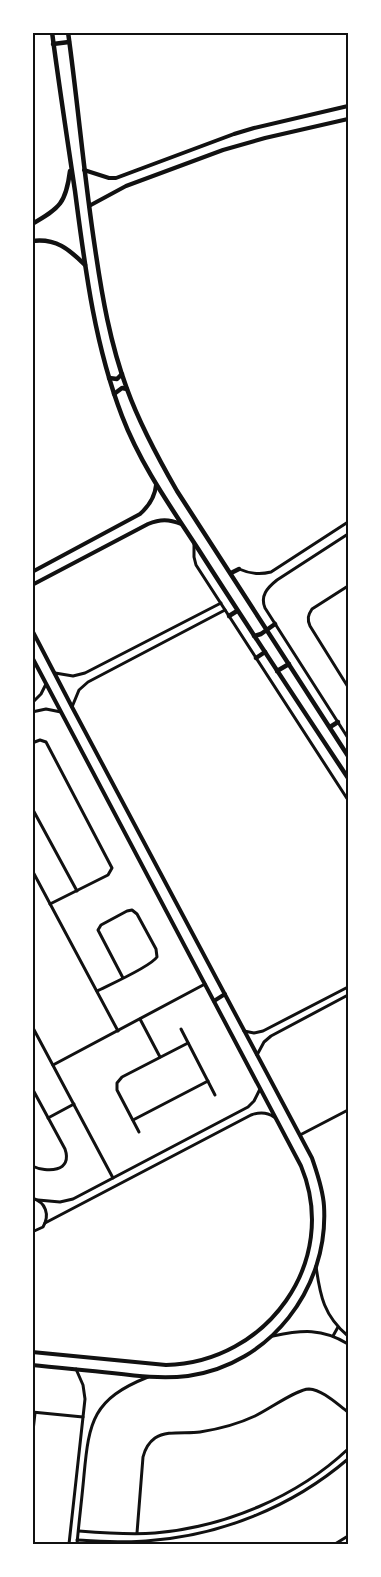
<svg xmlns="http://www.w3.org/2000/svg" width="381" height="1577" viewBox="0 0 381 1577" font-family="'Golos Text',sans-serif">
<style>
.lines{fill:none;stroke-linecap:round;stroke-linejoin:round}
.minor{stroke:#111;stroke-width:3}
.tertiary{stroke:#111;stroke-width:4}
.secondary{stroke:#111;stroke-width:4.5}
.neatline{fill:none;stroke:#111;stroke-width:2}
</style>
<rect width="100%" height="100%" fill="#fff"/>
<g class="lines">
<!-- minor -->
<g class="minor">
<path d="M348,534L277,580C267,588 260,596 265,608L348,738"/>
<path d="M194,544V557L196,565L348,800"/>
<path d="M239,569C250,574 259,575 271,572L348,522"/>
<path d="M348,586L312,609C308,615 307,619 310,626L348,687"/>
<path d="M55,673L73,676L85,673L221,603"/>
<path d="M32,703L41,694L46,684"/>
<path d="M72,707L79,690L88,682L225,610"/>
<path d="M32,712L46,709L61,712"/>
<path d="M32,743L40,740L46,742L112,868L108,875L50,904"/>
<path d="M32,808L77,891"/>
<path d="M32,870L118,1031"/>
<path d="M97,991C109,985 150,967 157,957L156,949L137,914L132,910L127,911L101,925L98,930L123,978"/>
<path d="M140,1019L160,1057"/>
<path d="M32,1026L113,1178"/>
<path d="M181,1029L215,1095"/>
<path d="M244,1031L254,1033L263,1031L348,987"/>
<path d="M257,1055L264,1042L271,1036L348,995"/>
<path d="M53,1065L205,984"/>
<path d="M32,1088L65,1149C73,1172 47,1173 32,1166"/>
<path d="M48,1118L74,1104"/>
<path d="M133,1120L208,1081"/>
<path d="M139,1132L117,1090V1083L122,1077L188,1043"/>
<path d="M300,1135L348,1110"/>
<path d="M32,1198C46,1202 50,1215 43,1227L32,1232"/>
<path d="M38,1200L60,1202L73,1199L248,1107L254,1101L260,1089"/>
<path d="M45,1223L251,1115C259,1112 267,1112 274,1117"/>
<path d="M316,1266C320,1296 324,1316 348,1336"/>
<path d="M273,1336C302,1330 322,1328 348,1344"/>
<path d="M333,1336L338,1327"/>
<path d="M32,1412L83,1417"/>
<path d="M32,1440L35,1413"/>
<path d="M79,1531C104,1533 130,1535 155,1533C225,1527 297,1497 348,1449"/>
<path d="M137,1533L143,1457C145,1449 148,1443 155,1438C167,1430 186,1434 200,1432C219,1429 238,1424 255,1416C268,1410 297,1389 309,1389C323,1390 337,1404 348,1412"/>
<path d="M77,1540C100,1541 123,1543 146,1541C220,1536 292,1507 348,1459"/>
<path d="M69,1544L85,1399L83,1385L76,1369"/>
<path d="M77,1544C79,1521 82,1498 84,1475C89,1421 93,1399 148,1377"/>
<path d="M335,1544L348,1536"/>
</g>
<!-- tertiary -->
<g class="tertiary">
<path d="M84,170L109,178H116L234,134L254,128L348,106"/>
<path d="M89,206L126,186L223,150L265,138L348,119"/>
<path d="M32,572L140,514C149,506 155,497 156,485"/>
<path d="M32,585L148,524C160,519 169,519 181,524"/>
<path d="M32,630L72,707L312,1158C317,1173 323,1189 324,1206C329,1288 270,1365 188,1376C162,1379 137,1376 112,1373C85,1370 59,1368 32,1365"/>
<path d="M32,657L301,1166C341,1262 266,1363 166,1365L32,1352"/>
<path d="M214,1001L225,994"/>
</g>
<!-- secondary -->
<g class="secondary">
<path d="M52,32C59,85 67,138 75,191C85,267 94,343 122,416C141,466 173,510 202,555C250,630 299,704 348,778"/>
<path d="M68,32C78,104 84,176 95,248C102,296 110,343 127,389C140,425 158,458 177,491L348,756"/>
<path d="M53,44L69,42"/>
<path d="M32,224C60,208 66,203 70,171"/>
<path d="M32,241C56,238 69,249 85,265"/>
<path d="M109,378L117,379L122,374"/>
<path d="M114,394L122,388L127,389"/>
<path d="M231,573L239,569"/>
<path d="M229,616L237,611"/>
<path d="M254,636L261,634L275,624"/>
<path d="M256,658L265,652"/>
<path d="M277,671L289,664"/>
<path d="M330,727L338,722"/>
</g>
</g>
<!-- border -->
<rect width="381" height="1577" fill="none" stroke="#ffffff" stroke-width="68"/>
<rect x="34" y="34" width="313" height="1509" class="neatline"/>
</svg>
